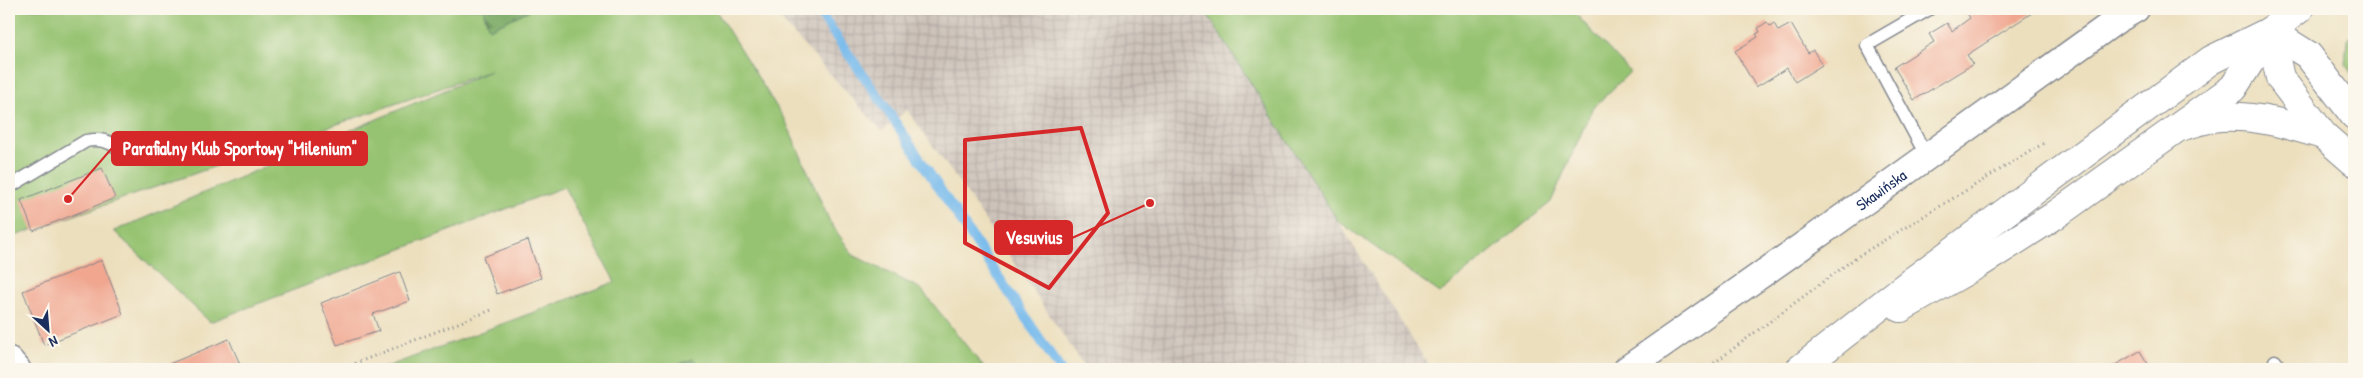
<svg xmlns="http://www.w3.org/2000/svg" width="2363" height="378" viewBox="0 0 2363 378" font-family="'Patrick Hand',sans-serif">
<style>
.industrial{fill:url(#industrial-grid)}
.green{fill:#96c371;stroke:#587968}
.forest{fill:url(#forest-firs);stroke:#4a6c60}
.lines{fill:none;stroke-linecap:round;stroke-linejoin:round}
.stream{stroke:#76baec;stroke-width:10}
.building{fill:#f0a68f}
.lane-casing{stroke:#84878e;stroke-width:15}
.street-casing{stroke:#84878e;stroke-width:29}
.secondary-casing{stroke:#84878e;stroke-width:30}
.primary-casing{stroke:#84878e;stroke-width:30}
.path{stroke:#84878e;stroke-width:3;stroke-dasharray:1 4;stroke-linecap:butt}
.lane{stroke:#fff;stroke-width:12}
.street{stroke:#fff;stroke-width:26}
.secondary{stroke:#fff;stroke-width:28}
.primary{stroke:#fff;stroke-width:28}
.marked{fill:none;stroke:#d62828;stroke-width:4;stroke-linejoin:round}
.labels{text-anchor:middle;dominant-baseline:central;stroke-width:4;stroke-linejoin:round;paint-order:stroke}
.street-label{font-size:16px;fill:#1b2f5e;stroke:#fbf7ec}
.leader{fill:none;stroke:#d62828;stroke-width:2}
.callout-dot{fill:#d62828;stroke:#fbf7ec;stroke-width:2}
.callout{fill:#d62828;stroke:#d62828;stroke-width:2}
.callout-label{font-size:18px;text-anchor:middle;font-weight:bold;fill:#fff}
</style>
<defs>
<pattern id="industrial-grid" width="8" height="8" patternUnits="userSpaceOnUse" patternTransform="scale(1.25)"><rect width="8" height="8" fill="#ccc2b9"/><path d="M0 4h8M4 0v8" fill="none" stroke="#afa7a1"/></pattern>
<pattern id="forest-firs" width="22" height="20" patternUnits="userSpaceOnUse" patternTransform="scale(1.25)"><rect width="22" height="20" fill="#78a963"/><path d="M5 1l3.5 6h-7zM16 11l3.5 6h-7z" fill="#628a55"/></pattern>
</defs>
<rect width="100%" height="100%" fill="#fbf7ec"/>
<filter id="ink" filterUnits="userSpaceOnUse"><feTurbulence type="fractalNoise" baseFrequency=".02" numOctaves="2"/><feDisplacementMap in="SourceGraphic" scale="10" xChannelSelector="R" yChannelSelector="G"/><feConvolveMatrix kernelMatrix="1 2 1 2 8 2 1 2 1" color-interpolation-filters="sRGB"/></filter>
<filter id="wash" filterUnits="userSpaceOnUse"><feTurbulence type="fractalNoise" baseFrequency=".0096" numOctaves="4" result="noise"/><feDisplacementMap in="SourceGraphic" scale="20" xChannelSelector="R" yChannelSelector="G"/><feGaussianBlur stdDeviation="1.12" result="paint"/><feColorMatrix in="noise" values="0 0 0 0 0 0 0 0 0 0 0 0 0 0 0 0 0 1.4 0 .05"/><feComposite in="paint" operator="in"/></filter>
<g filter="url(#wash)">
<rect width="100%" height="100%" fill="#ecdfbd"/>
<!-- industrial -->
<path class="industrial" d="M771,9H1204L1431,369H1086L961,185L907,110L882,131Z"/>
<!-- green -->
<g class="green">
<path d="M9,9H483L489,29L532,9H715L786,122L830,222L853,255L921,289L985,369H705L693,359L667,369H381L615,282L564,187L210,322L114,231L490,71L9,238Z"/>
<path d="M1204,9H1571L1630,72L1592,109L1551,202L1440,293L1338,221Z"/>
<path d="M2354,30V77L2345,64L2347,40Z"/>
</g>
<!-- forest -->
<g class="forest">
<path d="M483,9H532L489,29Z"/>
<path d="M693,359L704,369H667Z"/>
</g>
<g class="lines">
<!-- stream -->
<path class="stream" d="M817,9L879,98L1060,369"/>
</g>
<g id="blocks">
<!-- building -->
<g class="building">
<path d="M1967,9H2038L1967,55L1973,64L1914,100L1894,67L1934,42L1929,34L1947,23L1952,31L1970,18L1965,10Z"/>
<path d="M1767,22L1770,26L1774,23L1778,31L1791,24L1808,53L1813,50L1822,65L1795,82L1787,68L1756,87L1735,51L1758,37L1756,34L1760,32L1758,28Z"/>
<path d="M102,168L115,198L33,231L21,200Z"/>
<path d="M528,240L541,278L497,294L483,257Z"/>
<path d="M102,260L123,314L44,345L23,291Z"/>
<path d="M400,272L410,301L373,314L379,331L337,345L321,303Z"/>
<path d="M229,339L242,369H157Z"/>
<path d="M2140,351L2151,369H2108Z"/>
</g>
</g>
</g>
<g filter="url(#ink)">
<use href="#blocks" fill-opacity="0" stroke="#84878e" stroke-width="1"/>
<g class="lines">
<defs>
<g id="lane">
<path d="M1927,157L1867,45L1929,9"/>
<path d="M9,187L86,141C102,138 115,142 124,155"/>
<path d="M2275,361L2280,369"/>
</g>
<g id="street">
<path d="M9,360L17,369"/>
<path id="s1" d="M1627,369L1832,225L2117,20L2136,9"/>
</g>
<g id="secondary">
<path d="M2270,31L2280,78L2323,135L2354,162"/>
<path d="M2270,31L2308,55L2354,115"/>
<path d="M2180,127C2193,123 2208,118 2221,117C2257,115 2290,125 2323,135"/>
</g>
<g id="primary">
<path d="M1901,308L1980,263L2054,216L2233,88L2270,31"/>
<path d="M1800,369L1911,282L2211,60L2270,31L2299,9"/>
</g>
</defs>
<!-- lane casing -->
<use href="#lane" class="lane-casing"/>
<!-- street casing -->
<use href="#street" class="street-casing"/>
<!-- secondary casing -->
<use href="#secondary" class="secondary-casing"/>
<!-- primary casing -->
<use href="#primary" class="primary-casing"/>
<!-- path -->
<g class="path">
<path d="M341,369L494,309"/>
<path d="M1706,369L1855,258L2044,143"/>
</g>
<!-- lane -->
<use href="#lane" class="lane"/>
<!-- street -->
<use href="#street" class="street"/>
<!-- secondary -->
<use href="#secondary" class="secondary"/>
<!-- primary -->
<use href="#primary" class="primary"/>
</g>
</g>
<!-- marked area -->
<path class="marked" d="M1081,128L1108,213L1049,288L965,243V140Z"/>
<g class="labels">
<!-- street labels -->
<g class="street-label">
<text stroke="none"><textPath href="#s1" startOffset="311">Skawińska</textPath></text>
</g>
</g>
<!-- callouts -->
<path class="leader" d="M68 199L112 148M1150 203L1072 238"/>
<g class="callout-dot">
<circle cx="68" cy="199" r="5"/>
<circle cx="1150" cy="203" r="5"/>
</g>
<g class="callout">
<rect x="112" y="132" width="255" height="33" rx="5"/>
<rect x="995" y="221" width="77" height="33" rx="5"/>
</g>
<g class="callout-label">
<text x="240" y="155">Parafialny Klub Sportowy "Milenium"</text>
<text x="1034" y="244">Vesuvius</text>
</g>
<!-- margin -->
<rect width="2363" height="378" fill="none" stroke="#fbf7ec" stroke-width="30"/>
<!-- north arrow -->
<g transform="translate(48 330) rotate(154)" stroke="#fbf7ec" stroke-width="4" paint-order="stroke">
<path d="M0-4L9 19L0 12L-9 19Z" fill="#1b2f5e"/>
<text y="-8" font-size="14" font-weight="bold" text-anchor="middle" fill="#1b2f5e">N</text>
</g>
</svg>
